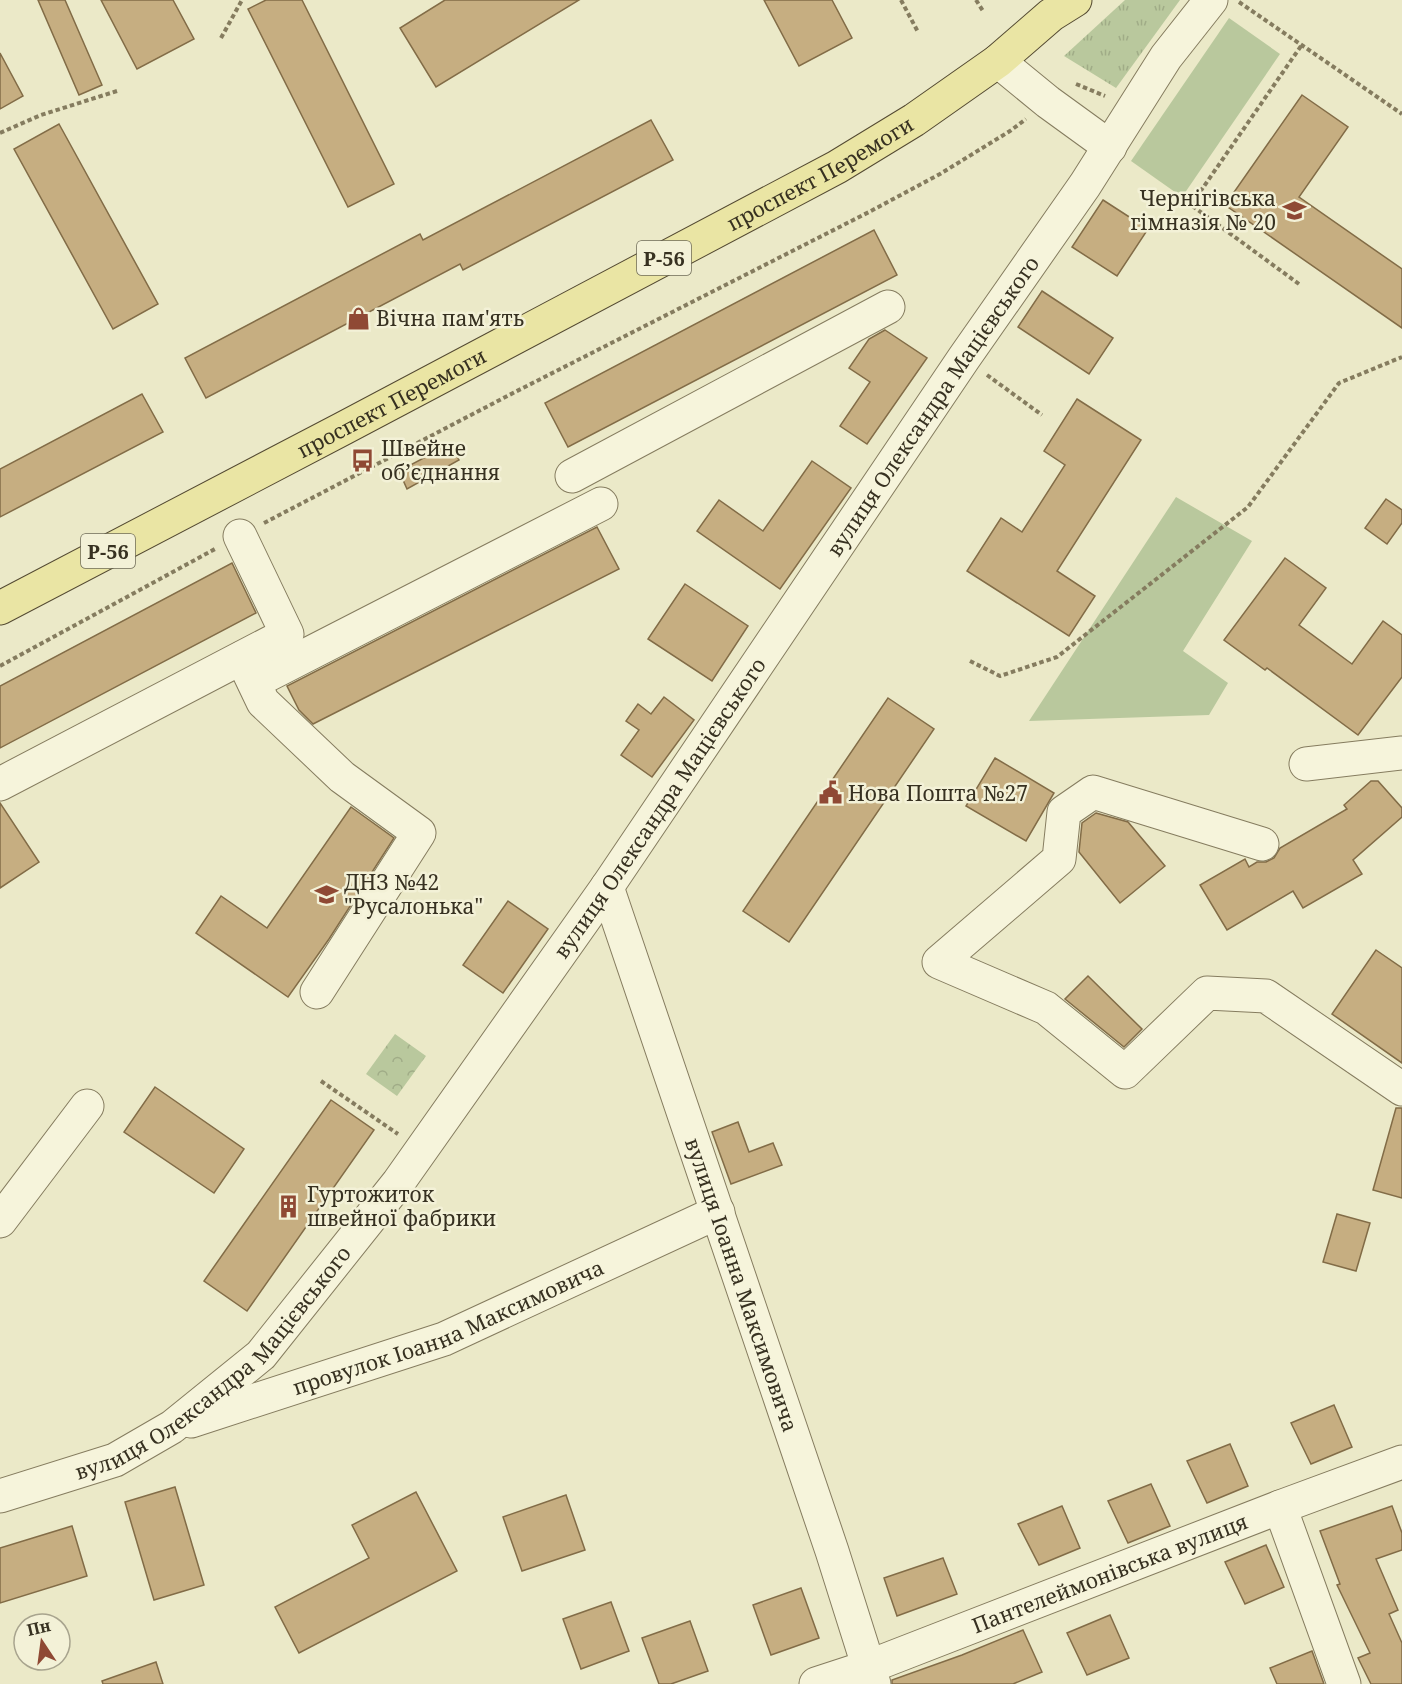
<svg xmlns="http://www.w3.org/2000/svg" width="1402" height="1684" viewBox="0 0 1402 1684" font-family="'Noto Serif',serif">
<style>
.grass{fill:url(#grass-tufts)}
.forest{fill:url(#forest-crowns)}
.pitch{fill:#b9c89d}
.building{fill:#c6ae81;stroke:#826c47;stroke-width:1.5}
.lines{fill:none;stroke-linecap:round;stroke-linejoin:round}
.minor-casing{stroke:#857c5f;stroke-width:35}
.major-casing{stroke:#544a32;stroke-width:35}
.path{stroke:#857c5f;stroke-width:4;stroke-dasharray:4.5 3;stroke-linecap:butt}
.minor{stroke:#f6f4db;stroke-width:33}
.major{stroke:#eae5a4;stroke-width:33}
.labels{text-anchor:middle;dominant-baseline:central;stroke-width:5;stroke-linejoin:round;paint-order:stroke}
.shield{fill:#f3f1d7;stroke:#6f6b58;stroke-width:1.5}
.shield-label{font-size:20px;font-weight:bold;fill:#373121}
.street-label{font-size:21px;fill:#373121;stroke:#f3f1d7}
.poi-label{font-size:21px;fill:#373121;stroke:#f3f1d7;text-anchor:start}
</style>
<defs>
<pattern id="grass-tufts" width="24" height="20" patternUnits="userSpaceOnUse" patternTransform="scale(1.5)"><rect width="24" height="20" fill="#b9c89d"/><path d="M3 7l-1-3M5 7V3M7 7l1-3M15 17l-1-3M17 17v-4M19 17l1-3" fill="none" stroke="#a0ac87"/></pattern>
<pattern id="forest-crowns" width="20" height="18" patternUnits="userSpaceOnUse" patternTransform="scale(1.5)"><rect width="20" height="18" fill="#b9c89d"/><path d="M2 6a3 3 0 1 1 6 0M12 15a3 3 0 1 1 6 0" fill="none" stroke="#a0ac87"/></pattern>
</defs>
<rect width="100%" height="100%" fill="#ebe9c8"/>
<!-- grass -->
<path class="grass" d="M1125,0H1180L1116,88L1064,56Z"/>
<!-- forest -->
<path class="forest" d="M395,1034L426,1056L397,1096L366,1074Z"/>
<!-- pitch -->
<g class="pitch">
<path d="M1229,18L1280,54L1182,197L1131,161Z"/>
<path d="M1176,497L1252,541L1183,651L1228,683L1209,715L1029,721Z"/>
</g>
<!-- building -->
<g class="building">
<path d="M38,0H65L102,85L79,95Z"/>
<path d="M101,0H173L194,39L137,69Z"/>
<path d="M266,0H302L394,184L348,207L248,9Z"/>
<path d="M445,0H579L436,87L400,28Z"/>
<path d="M764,0H832L852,38L799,66Z"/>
<path d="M0,53L23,96L0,109Z"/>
<path d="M1302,95L1348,127L1299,197L1402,269V328L1225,205Z"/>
<path d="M651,120L673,160L463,270L460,264L206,398L185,358L420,234L423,240Z"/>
<path d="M59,124L158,304L113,329L14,149Z"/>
<path d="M1103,200L1148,229L1117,276L1072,247Z"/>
<path d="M874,230L897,275L568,447L545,403Z"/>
<path d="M1042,291L1113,338L1089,374L1018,327Z"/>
<path d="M885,330L927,358L867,444L840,426L870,382L849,368L869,339Z"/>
<path d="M142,394L163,432L0,517V469Z"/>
<path d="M1077,399L1141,440L1057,571L1095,596L1069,636L967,571L1001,518L1022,532L1065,465L1044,451Z"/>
<path d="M450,444L459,460L407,489L399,471Z"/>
<path d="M812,461L851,488L780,589L697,531L719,500L763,531Z"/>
<path d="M1386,499L1402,510V523L1387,544L1365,528Z"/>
<path d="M597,527L619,569L313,724L299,710L287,686Z"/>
<path d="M1285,558L1326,588L1299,625L1352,664L1383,621L1402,635V677L1358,735L1267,668L1265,670L1224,640Z"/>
<path d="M232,563L256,613L0,748V686Z"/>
<path d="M685,584L748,626L712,681L648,639Z"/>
<path d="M664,697L694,720L652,777L621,755L639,730L626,721L638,704L651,714Z"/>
<path d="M888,698L934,729L789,942L743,911Z"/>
<path d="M995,758L1054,793L1026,841L966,806Z"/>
<path d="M1371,781H1378L1402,808V817L1353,860L1362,874L1303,908L1293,891L1227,930L1200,885L1245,859L1249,867L1257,862H1266L1274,858L1280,848L1347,809L1344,805Z"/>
<path d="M0,803L39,862L0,888Z"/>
<path d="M351,807L394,838L329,939L288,997L196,933L221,896L267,928Z"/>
<path d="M1096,813L1128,822L1165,866L1120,903L1079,852L1082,823Z"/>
<path d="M508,901L548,929L503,993L463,965Z"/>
<path d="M1376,950L1402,968V1063L1332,1014Z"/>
<path d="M1088,976L1142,1029L1124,1047L1065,999Z"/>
<path d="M155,1087L244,1149L214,1193L124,1132Z"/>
<path d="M331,1100L374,1130L247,1311L204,1281Z"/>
<path d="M1396,1108H1402V1198L1373,1190Z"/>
<path d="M738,1122L749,1152L773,1143L782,1165L731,1184L712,1132Z"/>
<path d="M1337,1214L1370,1223L1356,1271L1323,1262Z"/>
<path d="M1334,1405L1352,1447L1311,1464L1291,1423Z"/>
<path d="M1230,1444L1248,1486L1207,1503L1187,1461Z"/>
<path d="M1151,1484L1170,1526L1128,1543L1108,1501Z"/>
<path d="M175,1487L204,1585L154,1600L125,1502Z"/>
<path d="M416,1492L457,1571L299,1653L275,1607L369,1558L352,1525Z"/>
<path d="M566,1495L585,1550L522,1571L503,1517Z"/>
<path d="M1062,1506L1080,1548L1039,1565L1018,1524Z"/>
<path d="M1392,1506L1402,1533V1550L1376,1559L1398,1610L1389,1614L1402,1643V1684H1371L1358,1658L1370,1653L1337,1585L1340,1584L1320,1531Z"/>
<path d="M72,1526L87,1576L0,1603V1548Z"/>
<path d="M1266,1545L1284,1587L1245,1604L1225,1562Z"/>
<path d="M943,1558L957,1594L897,1616L884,1578Z"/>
<path d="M801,1588L819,1638L771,1655L753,1605Z"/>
<path d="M611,1602L629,1651L581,1669L563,1619Z"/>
<path d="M1110,1615L1129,1658L1087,1675L1067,1633Z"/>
<path d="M690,1621L708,1671L671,1684H659L642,1638Z"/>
<path d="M1023,1630L1042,1672L1013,1684H892V1680L962,1655Z"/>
<path d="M1312,1651L1324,1684H1277L1270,1668Z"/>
<path d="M156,1662L163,1684H103L102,1681Z"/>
</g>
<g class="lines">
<defs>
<g id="minor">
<path d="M998,61L1048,102L1110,147"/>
<path d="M572,476L888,307"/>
<path d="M242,658L263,702L342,777L419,833L317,992"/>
<path d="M254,682L601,504"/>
<path d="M1306,764L1402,753"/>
<path d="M0,784L287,634L240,536"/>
<path d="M1262,844L1093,792L1064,812L1059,859L939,962L1046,1008L1125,1072L1207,993L1266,996L1402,1089"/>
<path id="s1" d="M607,887L832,1551L874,1684"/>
<path d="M0,1221L87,1106"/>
<path id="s2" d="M191,1421L444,1339L718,1212"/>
<path id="s3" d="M0,1496L115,1460L172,1427L261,1355L398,1183L607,887L964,358L1085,185L1166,57L1211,0"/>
<path d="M1280,1507L1344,1684"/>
<path id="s4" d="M816,1684L868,1667L1280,1507L1402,1462"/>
</g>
<g id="major">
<path id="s5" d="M0,608L344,428L837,167L914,120L998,61L1051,15L1075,0"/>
</g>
</defs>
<!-- minor casing -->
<use href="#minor" class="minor-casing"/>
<!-- major casing -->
<use href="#major" class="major-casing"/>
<!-- path -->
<g class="path">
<path d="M901,0L918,32"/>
<path d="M976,0L983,11"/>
<path d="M1239,2L1402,114"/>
<path d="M221,38L242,0"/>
<path d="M1076,84L1105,96"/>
<path d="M0,133L41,115L117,91"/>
<path d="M1299,284L1191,205L1301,46"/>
<path d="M987,375L1042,415"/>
<path d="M264,523L515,392L869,212L940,174L1010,131L1026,119"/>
<path d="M970,661L1000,676L1057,657L1248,507L1339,383L1402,357"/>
<path d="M0,666L215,549"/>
<path d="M321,1081L398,1134"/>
</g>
<!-- minor -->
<use href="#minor" class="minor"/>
<!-- major -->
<use href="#major" class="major"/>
</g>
<!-- icons -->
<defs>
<symbol id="school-bare" viewBox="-9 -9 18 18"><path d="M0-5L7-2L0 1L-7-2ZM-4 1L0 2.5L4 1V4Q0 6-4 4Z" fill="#8f4934" stroke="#f3f1d7" stroke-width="2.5" paint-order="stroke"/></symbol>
<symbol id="shop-bare" viewBox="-9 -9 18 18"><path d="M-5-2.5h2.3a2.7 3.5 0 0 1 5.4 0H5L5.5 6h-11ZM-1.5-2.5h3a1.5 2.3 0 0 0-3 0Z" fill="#8f4934" stroke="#f3f1d7" stroke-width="2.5" paint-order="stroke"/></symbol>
<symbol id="bus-bare" viewBox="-9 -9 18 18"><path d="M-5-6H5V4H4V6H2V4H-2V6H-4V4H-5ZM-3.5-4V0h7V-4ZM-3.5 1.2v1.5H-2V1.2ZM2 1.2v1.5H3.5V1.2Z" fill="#8f4934" stroke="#f3f1d7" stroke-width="2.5" paint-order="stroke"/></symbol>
<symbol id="civic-bare" viewBox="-9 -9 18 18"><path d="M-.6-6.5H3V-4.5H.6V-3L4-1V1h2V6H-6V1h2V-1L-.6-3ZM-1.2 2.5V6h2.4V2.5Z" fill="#8f4934" stroke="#f3f1d7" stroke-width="2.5" paint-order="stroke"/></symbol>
<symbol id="building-bare" viewBox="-9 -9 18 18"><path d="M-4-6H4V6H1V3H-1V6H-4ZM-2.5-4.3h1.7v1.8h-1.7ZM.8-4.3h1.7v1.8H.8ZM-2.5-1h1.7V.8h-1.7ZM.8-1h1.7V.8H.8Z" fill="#8f4934" stroke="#f3f1d7" stroke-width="2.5" paint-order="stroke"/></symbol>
</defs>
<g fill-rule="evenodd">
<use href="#school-bare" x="1278" y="194" width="33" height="33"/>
<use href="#shop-bare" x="342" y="302" width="33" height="33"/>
<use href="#bus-bare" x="346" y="444" width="33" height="33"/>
<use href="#civic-bare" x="814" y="776" width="33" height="33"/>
<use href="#school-bare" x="310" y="878" width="33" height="33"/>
<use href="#building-bare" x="272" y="1190" width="33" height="33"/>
</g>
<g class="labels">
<!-- shield labels -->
<g class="shield">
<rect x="637" y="241" width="54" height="34" rx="4.5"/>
<rect x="81" y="534" width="54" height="34" rx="4.5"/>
</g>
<g class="shield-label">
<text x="664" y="258">Р-56</text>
<text x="108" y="551">Р-56</text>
</g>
<!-- street labels -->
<g class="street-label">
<text stroke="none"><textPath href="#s5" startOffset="928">проспект Перемоги</textPath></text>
<text stroke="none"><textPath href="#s5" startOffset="442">проспект Перемоги</textPath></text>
<text stroke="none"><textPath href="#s3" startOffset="1464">вулиця Олександра Мацієвського</textPath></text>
<text stroke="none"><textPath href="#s3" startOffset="978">вулиця Олександра Мацієвського</textPath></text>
<text stroke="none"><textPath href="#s1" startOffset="420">вулиця Іоанна Максимовича</textPath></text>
<text stroke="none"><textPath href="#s2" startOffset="274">провулок Іоанна Максимовича</textPath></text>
<text stroke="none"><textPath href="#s3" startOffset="258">вулиця Олександра Мацієвського</textPath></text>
<text stroke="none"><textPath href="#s4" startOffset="314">Пантелеймонівська вулиця</textPath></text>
</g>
<!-- poi labels -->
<g class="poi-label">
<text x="1276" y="198" text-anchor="end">Чернігівська<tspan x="1276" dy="24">гімназія № 20</tspan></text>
<text x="376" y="318">Вічна пам'ять</text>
<text x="381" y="448">Швейне<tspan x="381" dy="24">об’єднання</tspan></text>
<text x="848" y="793">Нова Пошта №27</text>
<text x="344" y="882">ДНЗ №42<tspan x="344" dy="24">"Русалонька"</tspan></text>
<text x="307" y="1194">Гуртожиток<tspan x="307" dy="24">швейної фабрики</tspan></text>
</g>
</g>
<!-- north arrow -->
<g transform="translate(42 1642) rotate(347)"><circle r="28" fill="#f3f1d7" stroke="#a8a48e" stroke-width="1.5"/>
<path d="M0-4.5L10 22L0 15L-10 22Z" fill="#8f4934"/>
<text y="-9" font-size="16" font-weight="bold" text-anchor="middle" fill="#373121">Пн</text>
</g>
</svg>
